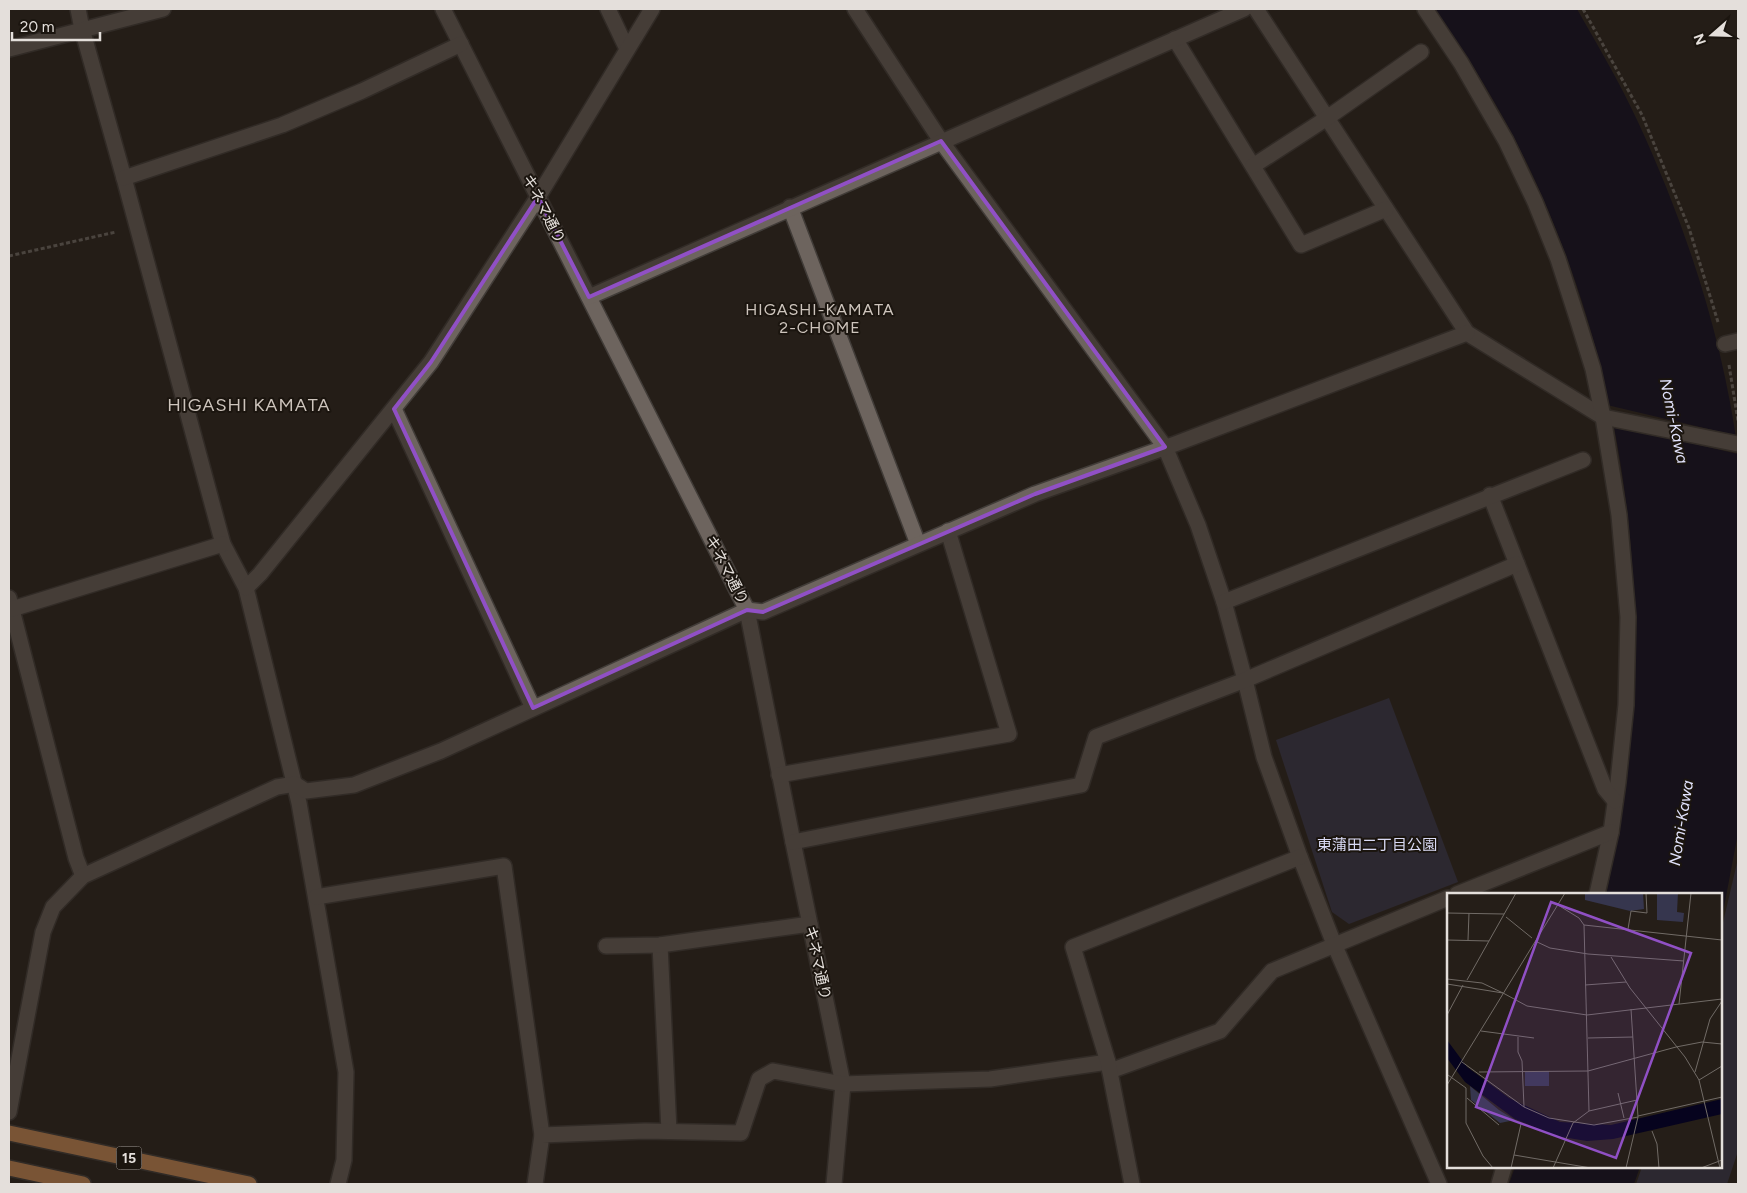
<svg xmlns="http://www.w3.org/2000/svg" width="1747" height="1193" viewBox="0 0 1747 1193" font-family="Figtree,'Noto Sans JP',sans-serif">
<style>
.green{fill:#36364e}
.water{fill:#06031e}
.pier{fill:#251e18}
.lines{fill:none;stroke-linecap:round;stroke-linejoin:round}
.minor-casing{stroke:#413c38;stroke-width:18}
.highway-casing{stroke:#413c38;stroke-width:18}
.path{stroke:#79736e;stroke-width:3;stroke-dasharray:4 2.5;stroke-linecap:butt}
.minor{stroke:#6d645e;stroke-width:15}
.highway{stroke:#e09759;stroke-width:15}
.marked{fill:none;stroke:#9050c5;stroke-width:4;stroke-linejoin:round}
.labels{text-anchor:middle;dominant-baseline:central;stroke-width:4;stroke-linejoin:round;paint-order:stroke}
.shield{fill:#1b150f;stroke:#a8a29e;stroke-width:1}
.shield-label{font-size:14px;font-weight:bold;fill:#e4dfdb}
.street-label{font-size:15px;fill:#e4dfdb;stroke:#1b150f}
.park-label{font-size:15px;fill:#dadbf6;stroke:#1b150f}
.neighbourhood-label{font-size:16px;letter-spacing:1px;fill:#cdc4bc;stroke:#1b150f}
.water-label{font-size:16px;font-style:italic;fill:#e1e2fc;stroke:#1b150f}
.quarter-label{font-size:18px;letter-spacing:1px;fill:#cdc4bc;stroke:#1b150f}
.inset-road{fill:none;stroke:#716b66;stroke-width:1}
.view{fill:#9050c5;fill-opacity:0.15;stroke:#9050c5;stroke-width:2.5}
.inset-edge{fill:none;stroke:#e4dfdb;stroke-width:2.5}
</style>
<rect width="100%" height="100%" fill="#251e18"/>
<!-- green -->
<g class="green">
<path d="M1389,698L1458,882L1349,924L1332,912L1276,740Z"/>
<path d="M1737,863L1738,1151L1727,1184H1636L1642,1167H1721V931Z"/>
</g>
<!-- water -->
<g class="water">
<path d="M1435,9H1577C1598,46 1620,83 1638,122C1686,226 1723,338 1738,452V833L1721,923V894H1606C1662,654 1636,397 1532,174C1505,116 1471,61 1435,9Z"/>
<path d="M1515,1167H1640L1634,1184H1509Z"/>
</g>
<!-- pier -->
<path class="pier" d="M1607,405L1738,436V454L1611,425Z"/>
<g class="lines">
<defs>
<g id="minor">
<path d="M78,9L82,29L124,178L223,544L246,588L299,803L346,1072L344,1160L338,1184"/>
<path d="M443,9L747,610L793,842L843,1084L834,1184"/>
<path d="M608,9L627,49"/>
<path d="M855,9L941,141L1165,447L1198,525L1224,602L1245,680L1264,757L1300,857L1334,944L1439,1184"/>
<path d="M1256,9L1467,333L1603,417L1738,444"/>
<path d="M1425,9L1461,63L1506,141L1535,202L1558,259L1578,321L1593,369L1603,417L1619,515L1628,617L1626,705L1618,782L1611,832L1597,894"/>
<path d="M1175,39L1301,245L1386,209"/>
<path d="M9,49L163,9"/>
<path d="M1253,166L1327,118L1421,52"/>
<path d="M124,178L282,125L362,91L461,44"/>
<path d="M790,207L918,544"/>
<path d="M589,297L1244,9"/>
<path d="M1725,344L1738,341"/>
<path d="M394,409L533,708"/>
<path d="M1490,495L1605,789L1615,801"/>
<path d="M246,588L260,574L431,362L538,197L652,9"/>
<path d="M9,598L76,858L83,876"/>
<path d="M1224,602L1583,460"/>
<path d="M12,609L223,544"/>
<path d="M779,775L1009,734L948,531"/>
<path d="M793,842L1081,785L1096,737L1245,680L1517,564"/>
<path d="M1457,894L1611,832"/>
<path d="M316,897L504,866L542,1135"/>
<path d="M660,945L669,1131"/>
<path d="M606,946L660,945L810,924"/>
<path d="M1110,1071L1220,1031L1272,971L1448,898"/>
<path d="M9,1112L43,932L53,907L83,876L277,787L295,784L306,791L354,785L441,751L747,610L763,612L1035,494L1175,444L1467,333"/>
<path d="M535,1184L542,1135L645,1131L741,1133L759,1079L773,1071L843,1084L990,1079L1108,1062"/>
<path d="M1132,1184L1108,1062L1073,947L1300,857"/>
<path d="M1499,1184L1504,1167"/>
</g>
<g id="highway">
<path d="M9,1133L249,1184"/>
<path d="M9,1168L83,1184"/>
</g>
</defs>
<!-- minor casing -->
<use href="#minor" class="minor-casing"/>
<!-- highway casing -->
<use href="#highway" class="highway-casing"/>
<!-- path -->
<g class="path">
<path d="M1583,9L1642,115L1689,228L1718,322"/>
<path d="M9,256L116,232"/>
<path d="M1729,365L1738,421"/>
</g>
<!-- minor -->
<use href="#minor" class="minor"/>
<!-- highway -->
<use href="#highway" class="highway"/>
</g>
<!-- marked area -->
<path d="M0 0H1747V1193H0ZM941,141L1165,447L1035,494L763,612L747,610L533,708L394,409L431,362L538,197L589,297Z" fill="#251e18" fill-opacity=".55" fill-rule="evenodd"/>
<path class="marked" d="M941,141L1165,447L1035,494L763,612L747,610L533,708L394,409L431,362L538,197L589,297Z"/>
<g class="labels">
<!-- shield labels -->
<rect class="shield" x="116.5" y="1146.5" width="25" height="23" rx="4"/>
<g class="shield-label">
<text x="129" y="1158">15</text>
</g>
<!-- street labels -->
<g class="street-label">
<text transform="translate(544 209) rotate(63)">キネマ通り</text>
<text transform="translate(727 570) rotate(63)">キネマ通り</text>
<text transform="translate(818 963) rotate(78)">キネマ通り</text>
</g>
<!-- park labels -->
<g class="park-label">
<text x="1377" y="845">東蒲田二丁目公園</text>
</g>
<!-- neighbourhood labels -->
<g class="neighbourhood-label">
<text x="820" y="309">HIGASHI-KAMATA<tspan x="820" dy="18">2-CHOME</tspan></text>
</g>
<!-- water labels -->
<g class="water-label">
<text transform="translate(1674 421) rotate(78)">Nomi-Kawa</text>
<text transform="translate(1681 823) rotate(-81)">Nomi-Kawa</text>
</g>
<!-- quarter labels -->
<g class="quarter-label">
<text x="249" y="405">HIGASHI KAMATA</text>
</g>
</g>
<!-- overview -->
<g transform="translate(1447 893)">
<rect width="275" height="275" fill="#251e18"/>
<path d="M138,0H196L197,16L183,18L138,7ZM210,0H231L230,19L237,20L236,29L210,27ZM102,178V193H78V179ZM23,193L52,217L68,227L53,230L24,207Z" fill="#36364e"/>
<path d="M0,147L20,174L62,205L113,229L164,232L275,206V221L166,246L140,248L109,243L68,226L18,189L0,165Z" fill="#06031e"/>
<path class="inset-road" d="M111,12L132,25L137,32L142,218M0,20L57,21M59,24L85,45M137,32L275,47M181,36L184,18L200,20L199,0M0,47L42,48M21,47L22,20M88,48L103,55L141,61L237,68M164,64L183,95L238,164L252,187L273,275M0,86L35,90L56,100M20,87L69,0M0,91L56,100M138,92L179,89M56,100L80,113L140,122L275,106M232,111L244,0M0,122L16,92M34,138L87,145M71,144V159L75,168L77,214M141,145L186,144M15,169L77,214L102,225L147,232L191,224M32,179L141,178L229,154L255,149L275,151M248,179L263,126L275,108M1,182L19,195V230L36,263L46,275M252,187L275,173M0,192L118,0M171,200L177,225M20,205L52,232M191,223L275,204M205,238L210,251L212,275M67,262L144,275M64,275L74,231M106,275L126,230L142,218L190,207M179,275L191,224L184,116M254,275L275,267"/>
<path class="view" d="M104,9L244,60L169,265L29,214Z"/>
<rect width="275" height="275" class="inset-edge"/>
</g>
<!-- border -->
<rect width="1747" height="1193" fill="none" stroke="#e4dfdb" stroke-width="20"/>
<!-- north arrow -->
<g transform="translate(1712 35) rotate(250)" stroke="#1b150f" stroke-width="4" paint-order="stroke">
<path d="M0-4L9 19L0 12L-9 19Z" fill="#e4dfdb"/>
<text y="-8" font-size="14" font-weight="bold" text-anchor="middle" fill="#e4dfdb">N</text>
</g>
<!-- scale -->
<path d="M12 32v8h88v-8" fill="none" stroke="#e4dfdb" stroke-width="2.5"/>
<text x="20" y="32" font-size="15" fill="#e4dfdb" stroke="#1b150f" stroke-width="4" paint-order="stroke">20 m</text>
</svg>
